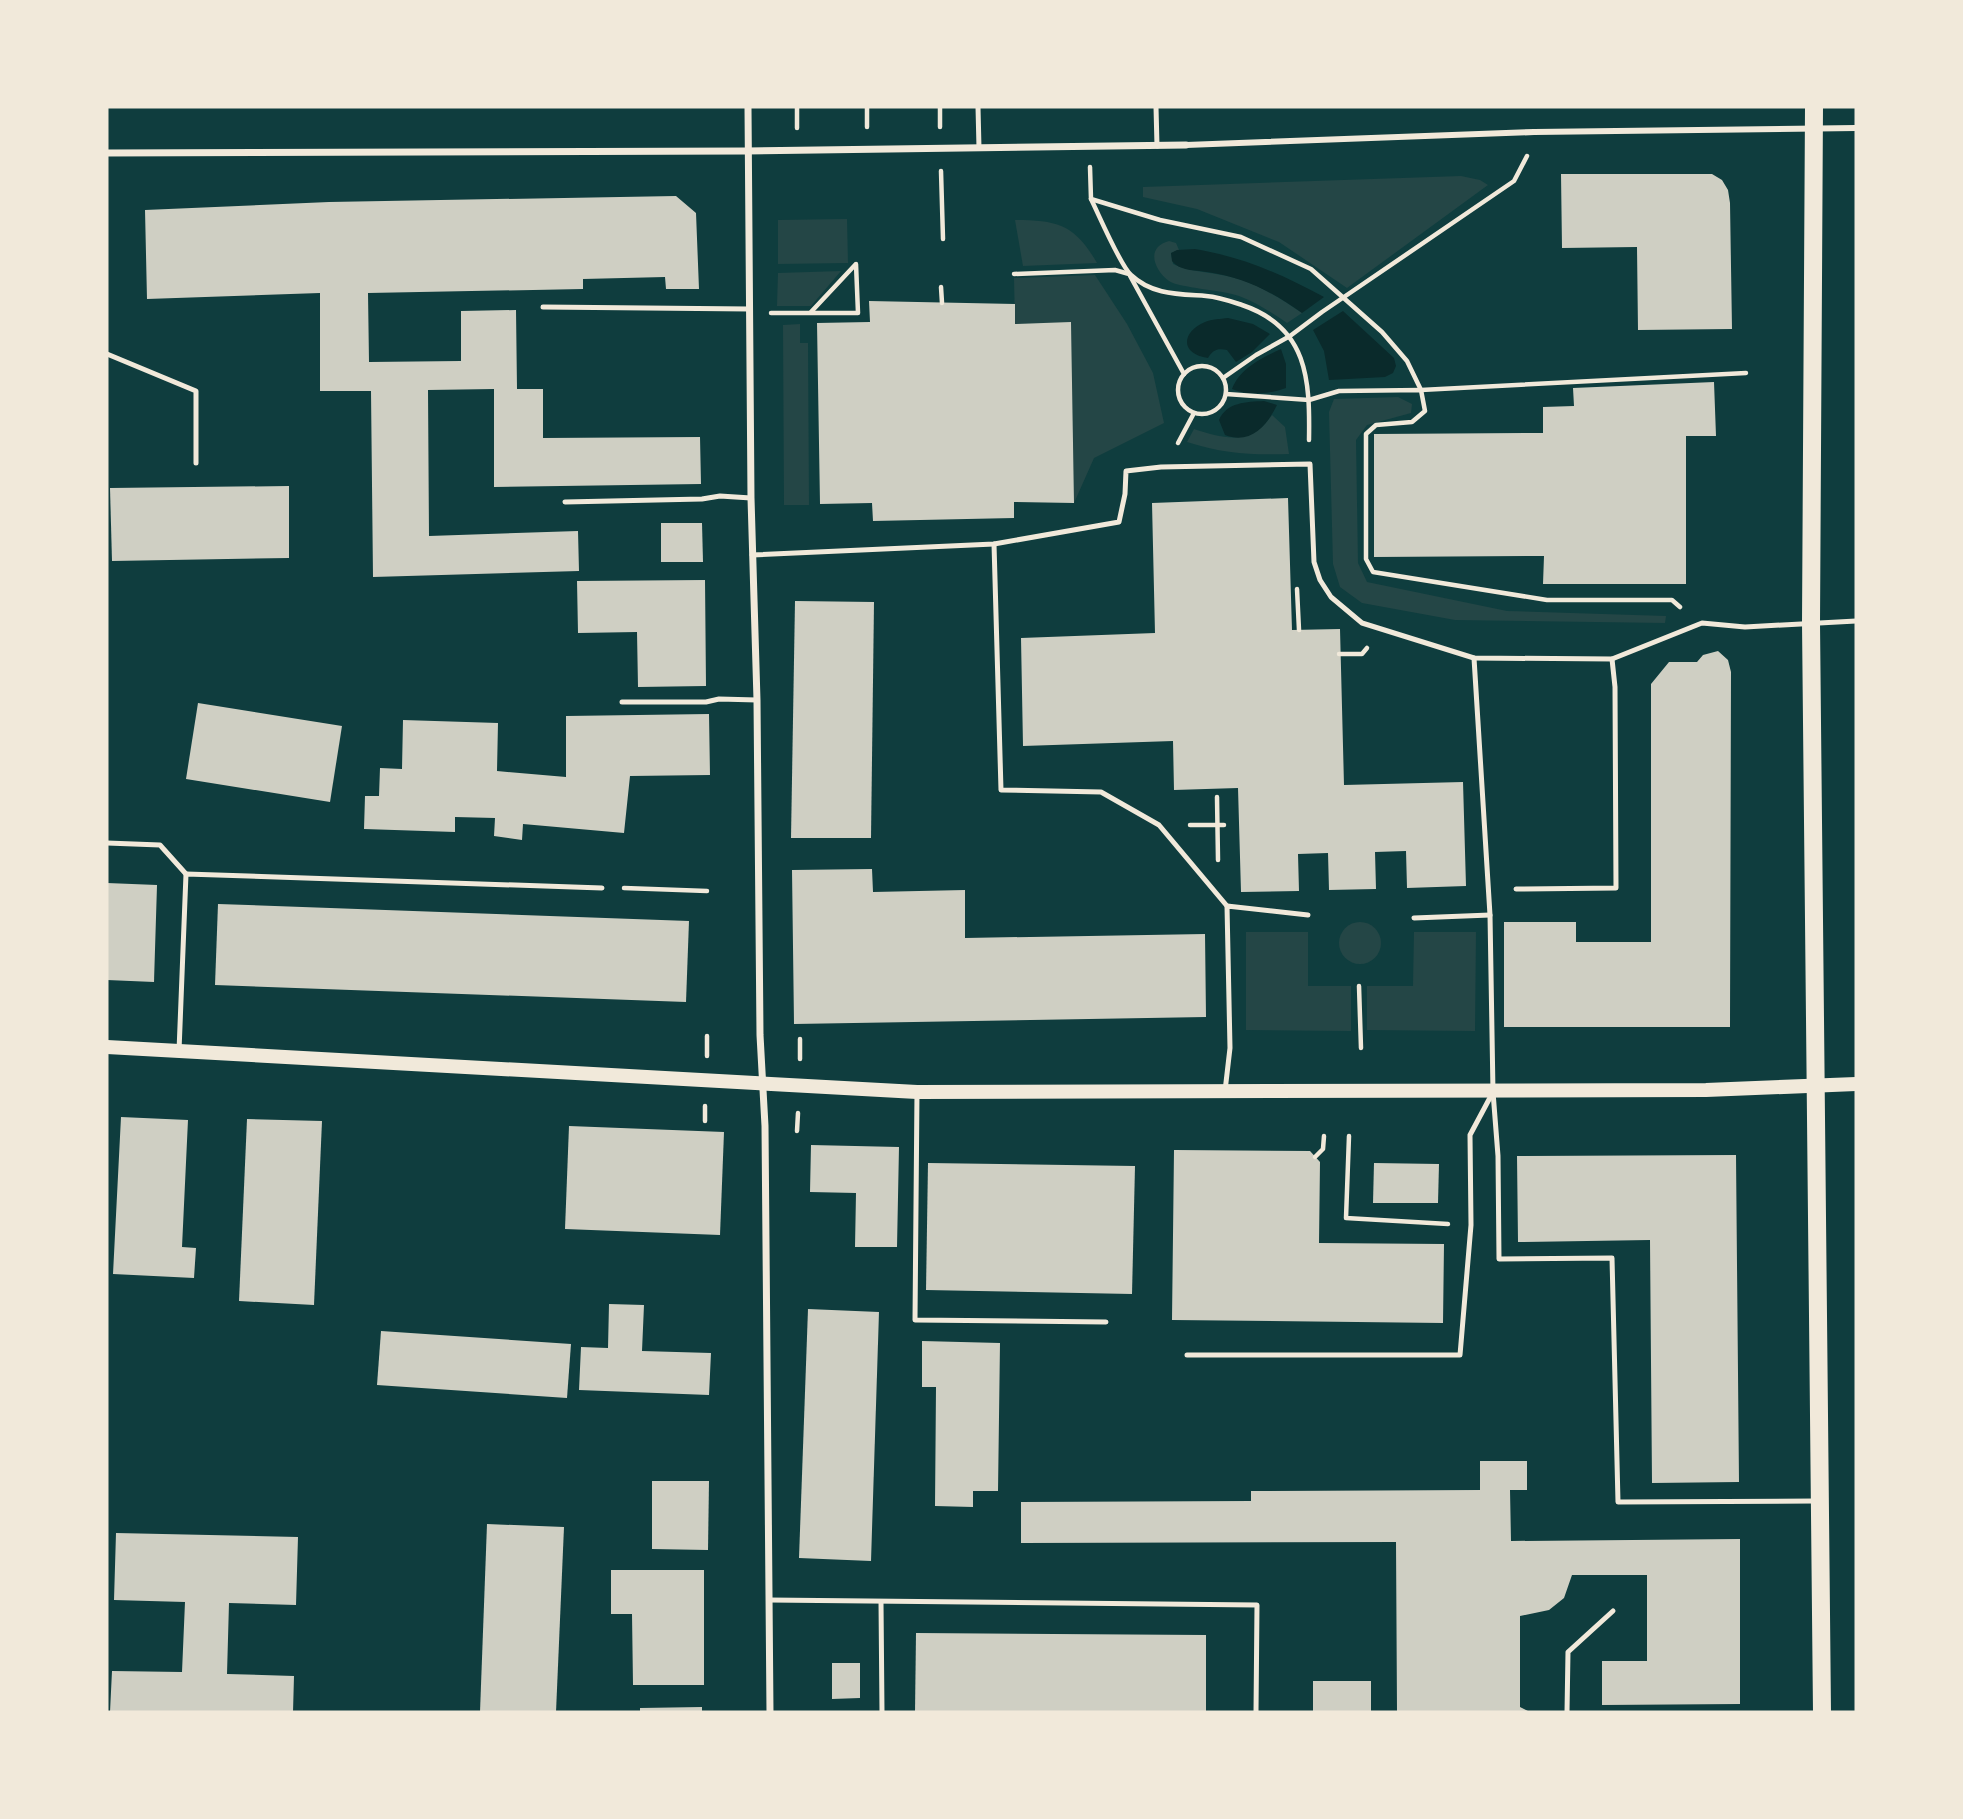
<svg xmlns="http://www.w3.org/2000/svg" width="1963" height="1819" viewBox="0 0 1963 1819" font-family="Manrope,sans-serif">
<style>
.green{fill:#244646}
.water{fill:#0a2a2b}
.building{fill:#cfcfc3}
.lines{fill:none;stroke-linecap:round;stroke-linejoin:round}
.path{stroke:#f1e9da;stroke-width:4.5}
.service{stroke:#f1e9da;stroke-width:5}
.pedestrian{stroke:#f1e9da;stroke-width:6}
.minor{stroke:#f1e9da;stroke-width:7}
.secondary{stroke:#f1e9da;stroke-width:14}
.primary{stroke:#f1e9da;stroke-width:18}
</style>
<rect width="100%" height="100%" fill="#0f3d3e"/>
<!-- green -->
<g class="green">
<path d="M1461,176L1480,180L1488,185L1347,288L1279,242L1197,209L1143,197V187Z"/>
<path d="M847,219L848,263L778,264V220Z"/>
<path d="M1015,220C1058,220 1075,225 1097,263L1023,266Z"/>
<path d="M1169,241L1176,243L1179,250L1171,253L1173,264C1190,272 1209,272 1227,276C1255,282 1279,297 1302,313L1287,323C1272,313 1256,302 1239,296C1223,290 1179,288 1169,281C1153,269 1146,247 1169,241Z"/>
<path d="M841,271L811,306H777L778,273Z"/>
<path d="M1095,275L1127,324L1153,373L1164,423L1094,458L1074,503L1071,323L1015,324L1014,278Z"/>
<path d="M800,324V343H808L809,505H784L783,325Z"/>
<path d="M1398,397L1412,404L1411,413L1367,425L1356,440L1358,563L1367,582L1507,611L1666,616L1665,623L1455,620L1362,603L1340,587L1333,564L1329,412L1334,399Z"/>
<path d="M1272,415L1285,427L1289,454C1251,455 1224,454 1187,442L1194,429C1225,439 1251,446 1272,415Z"/>
<circle cx="1360" cy="943" r="21"/>
<path d="M1246,932H1308V986H1351V1031L1246,1030Z"/>
<path d="M1414,932H1476L1475,1031L1367,1030V986H1413Z"/>
</g>
<!-- water -->
<g class="water">
<path d="M1195,249C1243,257 1281,274 1324,297L1302,313C1273,292 1243,277 1207,272C1194,270 1180,271 1172,261L1171,253L1177,250Z"/>
<path d="M1343,311L1394,358L1396,366L1393,373L1385,377L1329,380L1324,351L1313,330Z"/>
<path d="M1228,318L1253,324L1270,334L1252,352L1236,362L1227,350C1217,348 1213,350 1208,358C1180,354 1181,332 1205,322C1212,319 1220,319 1228,318Z"/>
<path d="M1281,349L1286,364V388C1269,394 1249,396 1232,389C1240,368 1262,358 1281,349Z"/>
<path d="M1264,401L1277,405C1267,426 1250,445 1225,435L1219,420C1227,402 1246,402 1264,401Z"/>
</g>
<!-- building -->
<g class="building">
<path d="M1561,174H1712L1722,180L1728,190L1730,203L1732,329L1638,330L1637,247L1562,248Z"/>
<path d="M676,196L696,213L699,289H666L665,277L583,279V289L368,293L369,362L461,361V311L516,310L517,389H543V438L700,437L701,484L494,487V389L428,390L429,536L578,531L579,571L373,577L371,391H320V293L147,299L145,210L329,202Z"/>
<path d="M869,301L1015,304V324L1071,322L1074,503L1014,502V518L873,521L872,503L820,504L817,323L870,322Z"/>
<path d="M1714,382L1716,436H1686V584H1543L1544,556L1374,557V434L1543,433V407L1574,406L1573,388Z"/>
<path d="M289,486V558L112,561L110,488Z"/>
<path d="M1288,498L1292,630L1340,629L1344,785L1463,782L1466,886L1407,888L1406,851L1375,852L1376,889L1329,890L1328,853L1298,854L1299,891L1241,892L1238,788L1174,790L1173,741L1023,746L1021,638L1155,633L1152,503Z"/>
<path d="M661,523H702L703,562H661Z"/>
<path d="M705,580L706,686L638,687L637,632L578,633L577,581Z"/>
<path d="M795,601L874,602L871,838H791Z"/>
<path d="M1718,651L1728,660L1731,672L1730,1027H1504V922H1576V942H1651V684L1669,662H1697L1703,655Z"/>
<path d="M198,703L342,726L330,802L186,779Z"/>
<path d="M709,714L710,775L630,776L624,833L523,824L522,840L494,836L495,818L455,817V832L364,829L365,796H379L380,768L402,769L403,720L498,723L497,771L566,777V716Z"/>
<path d="M872,869L873,892L965,890V938L1205,934L1206,1017L794,1024L792,870Z"/>
<path d="M107,883L157,885L154,982L107,980Z"/>
<path d="M218,904L689,921L686,1002L215,985Z"/>
<path d="M121,1117L188,1120L182,1247L196,1248L194,1278L113,1274Z"/>
<path d="M247,1119L322,1121L314,1305L239,1301Z"/>
<path d="M569,1126L724,1132L720,1235L565,1229Z"/>
<path d="M811,1145L899,1147L897,1247H855L856,1193L810,1192Z"/>
<path d="M1174,1150L1310,1151L1320,1162L1319,1243L1444,1244L1443,1323L1172,1320Z"/>
<path d="M1736,1155L1739,1482L1652,1483L1650,1240L1518,1242L1517,1156Z"/>
<path d="M928,1163L1135,1166L1132,1294L926,1290Z"/>
<path d="M1374,1163L1439,1164L1438,1203H1373Z"/>
<path d="M609,1304L644,1305L642,1351L711,1353L709,1395L579,1390L581,1347L608,1348Z"/>
<path d="M808,1309L879,1312L871,1561L799,1558Z"/>
<path d="M381,1331L571,1344L567,1398L377,1385Z"/>
<path d="M922,1341L1000,1343L998,1491H973V1507L935,1506L936,1387H922Z"/>
<path d="M1480,1461H1527V1490H1510L1511,1541L1740,1539V1704L1602,1705V1661H1647V1575H1572L1564,1598L1549,1610L1520,1616V1707L1530,1712H1397L1396,1542L1021,1543V1502L1251,1501V1491L1480,1490Z"/>
<path d="M652,1481H709L708,1550L652,1549Z"/>
<path d="M487,1524L564,1527L556,1712H480Z"/>
<path d="M116,1533L298,1537L296,1605L229,1603L227,1674L294,1676L293,1712H110L112,1671L182,1672L185,1602L114,1600Z"/>
<path d="M611,1570H704V1685H633L632,1614H611Z"/>
<path d="M916,1633L1206,1635V1712H915Z"/>
<path d="M832,1663H860V1698L832,1699Z"/>
<rect x="1313" y="1681" width="58" height="31"/>
<path d="M702,1707V1712H640V1708Z"/>
</g>
<g class="lines">
<!-- path -->
<g class="path">
<path d="M797,107V128"/>
<path d="M867,107V127"/>
<path d="M940,107V127"/>
<path d="M1090,167L1091,199L1160,220L1241,237L1311,269L1382,332L1407,361L1421,390L1746,373"/>
<path d="M941,171L943,239"/>
<path d="M1091,199C1099,215 1120,265 1131,275C1152,295 1179,294 1206,296C1219,297 1230,301 1242,305C1308,327 1310,380 1309,440"/>
<path d="M1014,274L1115,270L1129,274L1184,374"/>
<path d="M941,287L942,303"/>
<path d="M811,312L855,265"/>
<path d="M771,313H858L856,264"/>
<circle cx="1202" cy="390" r="24"/>
<path d="M1223,378L1256,355L1290,336L1322,312L1514,181L1527,156"/>
<path d="M1226,394L1309,400L1339,391L1421,390L1425,411L1412,422L1376,425L1366,434V559L1373,572L1547,600H1672L1680,607"/>
<path d="M1178,443L1194,413"/>
<path d="M1297,589L1299,630"/>
<path d="M1339,654H1362L1367,648"/>
<path d="M1217,797L1218,860"/>
<path d="M1190,825H1224"/>
<path d="M624,888L707,891"/>
<path d="M1359,986L1361,1048"/>
<path d="M707,1056V1036"/>
<path d="M800,1059V1039"/>
<path d="M705,1121V1106"/>
<path d="M797,1131L798,1113"/>
<path d="M1349,1136L1346,1218L1448,1224"/>
<path d="M1315,1157L1323,1149L1324,1136"/>
</g>
<!-- service -->
<g class="service">
<path d="M978,107L979,148"/>
<path d="M1156,107L1157,146"/>
<path d="M543,307L749,309"/>
<path d="M107,354L196,391V463"/>
<path d="M565,502L702,499L720,496L751,498"/>
<path d="M994,544L1001,790L1101,792L1159,825L1227,906"/>
<path d="M752,555L994,544L1119,522L1125,494L1126,471L1161,467L1310,464L1314,562L1320,580L1331,597L1362,623L1474,658L1612,659L1702,623L1745,627L1856,621"/>
<path d="M1474,658L1490,915L1493,1092L1498,1156L1499,1259L1612,1258L1618,1502L1815,1501"/>
<path d="M622,702H706L719,699L757,700"/>
<path d="M107,843L160,845L186,874"/>
<path d="M1516,889L1616,888L1615,687L1612,659"/>
<path d="M1414,918L1490,915"/>
<path d="M179,1051L186,874L602,888"/>
<path d="M1225,1091L1230,1048L1227,906L1308,915"/>
<path d="M917,1092L915,1320L1106,1322"/>
<path d="M1187,1355H1460L1471,1225L1470,1135L1493,1092"/>
<path d="M769,1600L1257,1605L1256,1712"/>
<path d="M881,1602L882,1712"/>
<path d="M1567,1712L1568,1652L1613,1611"/>
</g>
<!-- pedestrian -->
<path class="pedestrian" d="M1186,145L1534,132L1856,128"/>
<!-- minor -->
<g class="minor">
<path d="M748,107L751,498L757,700L760,1035L765,1126L770,1712"/>
<path d="M107,153L746,151L1186,145"/>
</g>
<!-- secondary -->
<path class="secondary" d="M107,1047L917,1092L1706,1090L1856,1084"/>
<!-- primary -->
<path class="primary" d="M1814,107L1811,623L1822,1712"/>
</g>
<!-- border -->
<rect width="1963" height="1819" fill="none" stroke="#f1e9da" stroke-width="217"/>
</svg>
